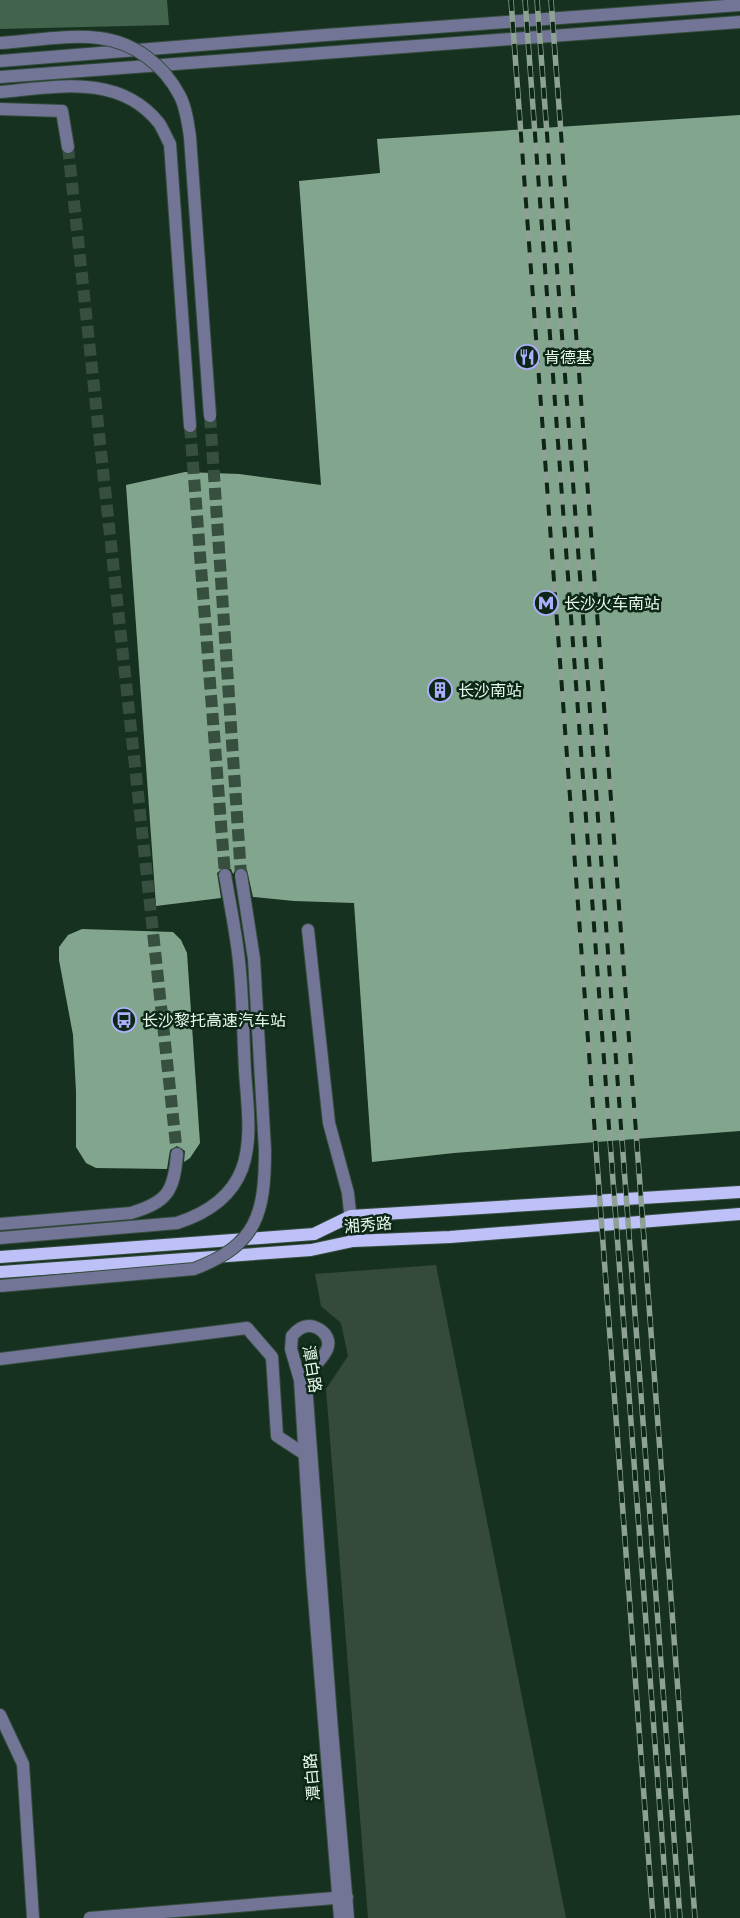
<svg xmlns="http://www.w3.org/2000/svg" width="740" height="1918" viewBox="0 0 740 1918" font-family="Karla,'Noto Sans SC',sans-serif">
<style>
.green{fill:#364a3c}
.forest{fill:#42644d}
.building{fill:#82a68d}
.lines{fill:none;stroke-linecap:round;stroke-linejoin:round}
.minor-tunnel{stroke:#364f3f;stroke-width:12;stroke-dasharray:12 6;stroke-linecap:butt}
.minor-casing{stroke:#344d3d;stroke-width:14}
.major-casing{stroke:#344d3d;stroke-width:14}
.minor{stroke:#737596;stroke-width:12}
.major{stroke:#bec1f8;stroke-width:12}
.rail-casing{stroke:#8da294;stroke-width:5.5}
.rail{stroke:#0d2716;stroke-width:4;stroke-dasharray:11;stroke-linecap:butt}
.minor-bridge-casing{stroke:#344d3d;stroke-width:14;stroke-linecap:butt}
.minor-bridge{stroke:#737596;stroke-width:12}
.labels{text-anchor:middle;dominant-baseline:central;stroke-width:5;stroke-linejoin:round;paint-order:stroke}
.poi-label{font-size:16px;fill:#e8f8ed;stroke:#0d2716;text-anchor:start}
.street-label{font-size:16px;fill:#e8f8ed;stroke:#0d2716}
</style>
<rect width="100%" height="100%" fill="#173120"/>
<!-- green -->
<path class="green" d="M436,1265L566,1918H368L326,1389L348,1356L341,1323L321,1306L315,1274Z"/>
<!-- forest -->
<path class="forest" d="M0,0H167L169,25L0,29Z"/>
<!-- building -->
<g class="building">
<path d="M740,115V1131L454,1153L372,1162L354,903L294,901L253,897L247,870L239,867L236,869L233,874L231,869L224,867L217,873L221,898L156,906L126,485L185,472L239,474L321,485L299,181L380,173L377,139Z"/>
<path d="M82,929L173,932L181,940L187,953L200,1143L190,1158L184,1162L185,1151L177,1146L170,1150L167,1169L96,1168L86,1163L76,1147V1092L73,1035L59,960V947L68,935Z"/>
</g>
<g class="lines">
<!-- minor-tunnel -->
<g class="minor-tunnel">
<path d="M68,147L177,1154"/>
<path d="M210,416L241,875"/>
<path d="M190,426L225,875"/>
</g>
<defs>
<g id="minor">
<path d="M0,61L326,35L740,5"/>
<path d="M0,77L740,22"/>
<path d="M0,92C56,87 119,73 159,123C163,129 166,137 170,144L190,426"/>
<path d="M0,109L62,111L68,147"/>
<path d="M308,930L329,1123L348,1193L353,1241"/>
<path d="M0,1224L131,1213C167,1202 174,1192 177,1154"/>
<path d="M0,1238L177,1223C205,1214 231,1198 242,1169C253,1139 247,1103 245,1071C243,1035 243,998 239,961C236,933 230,904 225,875"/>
<path d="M0,1359L247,1328L272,1357L277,1436L309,1457"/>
<path d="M0,1715L23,1764L33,1918"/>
<path d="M90,1918L347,1897"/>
<path d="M340,1918L312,1572L300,1380L291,1349L292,1336C296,1331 302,1326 309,1326C314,1326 320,1329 323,1332C337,1346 320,1359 312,1369C309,1373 307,1379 306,1384L331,1718L348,1918"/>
</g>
<g id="major">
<path d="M0,1257L314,1234L351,1216L740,1192"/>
<path d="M0,1272L311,1250L353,1241L450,1237L740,1214"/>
</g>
</defs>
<!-- minor casing -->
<use href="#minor" class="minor-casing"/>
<!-- major casing -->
<use href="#major" class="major-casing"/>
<!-- minor -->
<use href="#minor" class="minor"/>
<!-- major -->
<use href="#major" class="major"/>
<defs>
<g id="rail">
<path d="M511,0L653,1918"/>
<path d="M525,0L668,1918"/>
<path d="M537,0L680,1918"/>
<path d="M551,0L695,1918"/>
</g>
</defs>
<!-- rail casing -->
<use href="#rail" class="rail-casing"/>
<!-- rail -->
<use href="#rail" class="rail"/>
<defs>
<g id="minor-bridge">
<path d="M0,43C32,41 67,34 99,38C134,42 164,65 180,96C186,108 188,123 190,137L210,416"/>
<path d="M0,1286L194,1269C257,1245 265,1214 265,1150L254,959L241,875"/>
</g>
</defs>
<!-- minor-bridge casing -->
<use href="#minor-bridge" class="minor-bridge-casing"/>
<!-- minor-bridge -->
<use href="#minor-bridge" class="minor-bridge"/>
</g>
<!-- icons -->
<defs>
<symbol id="restaurant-ring" viewBox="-11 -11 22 22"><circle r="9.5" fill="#0d2716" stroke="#acaffb" stroke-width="1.5"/><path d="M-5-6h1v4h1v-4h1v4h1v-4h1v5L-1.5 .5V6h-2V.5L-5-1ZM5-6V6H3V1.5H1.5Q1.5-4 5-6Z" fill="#acaffb"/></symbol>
<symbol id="metro-ring" viewBox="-11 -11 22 22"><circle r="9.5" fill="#0d2716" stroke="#acaffb" stroke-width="1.5"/><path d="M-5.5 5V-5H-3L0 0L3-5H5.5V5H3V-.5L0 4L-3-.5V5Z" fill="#acaffb"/></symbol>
<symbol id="building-ring" viewBox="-11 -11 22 22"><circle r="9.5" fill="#0d2716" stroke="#acaffb" stroke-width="1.5"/><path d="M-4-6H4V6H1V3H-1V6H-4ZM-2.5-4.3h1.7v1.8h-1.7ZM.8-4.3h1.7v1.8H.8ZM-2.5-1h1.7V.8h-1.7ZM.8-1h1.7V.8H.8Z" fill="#acaffb"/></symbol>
<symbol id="bus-ring" viewBox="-11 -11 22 22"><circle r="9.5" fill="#0d2716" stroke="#acaffb" stroke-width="1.5"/><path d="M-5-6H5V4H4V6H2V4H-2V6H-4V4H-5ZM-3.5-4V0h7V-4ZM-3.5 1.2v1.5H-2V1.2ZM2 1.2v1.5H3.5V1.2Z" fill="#acaffb"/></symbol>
</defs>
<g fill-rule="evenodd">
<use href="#restaurant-ring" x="513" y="343" width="28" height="28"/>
<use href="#metro-ring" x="532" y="589" width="28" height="28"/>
<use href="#building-ring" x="426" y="676" width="28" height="28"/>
<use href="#bus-ring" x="110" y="1006" width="28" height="28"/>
</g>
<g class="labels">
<!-- poi labels -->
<g class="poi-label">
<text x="544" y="357">肯德基</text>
<text x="564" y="603">长沙火车南站</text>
<text x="458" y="690">长沙南站</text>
<text x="142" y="1020">长沙黎托高速汽车站</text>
</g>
<!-- street labels -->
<g class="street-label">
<text transform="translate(368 1225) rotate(-5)">湘秀路</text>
<text transform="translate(312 1369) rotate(81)">潭白路</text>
<text transform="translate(312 1777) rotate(-95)">潭白路</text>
</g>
</g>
</svg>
